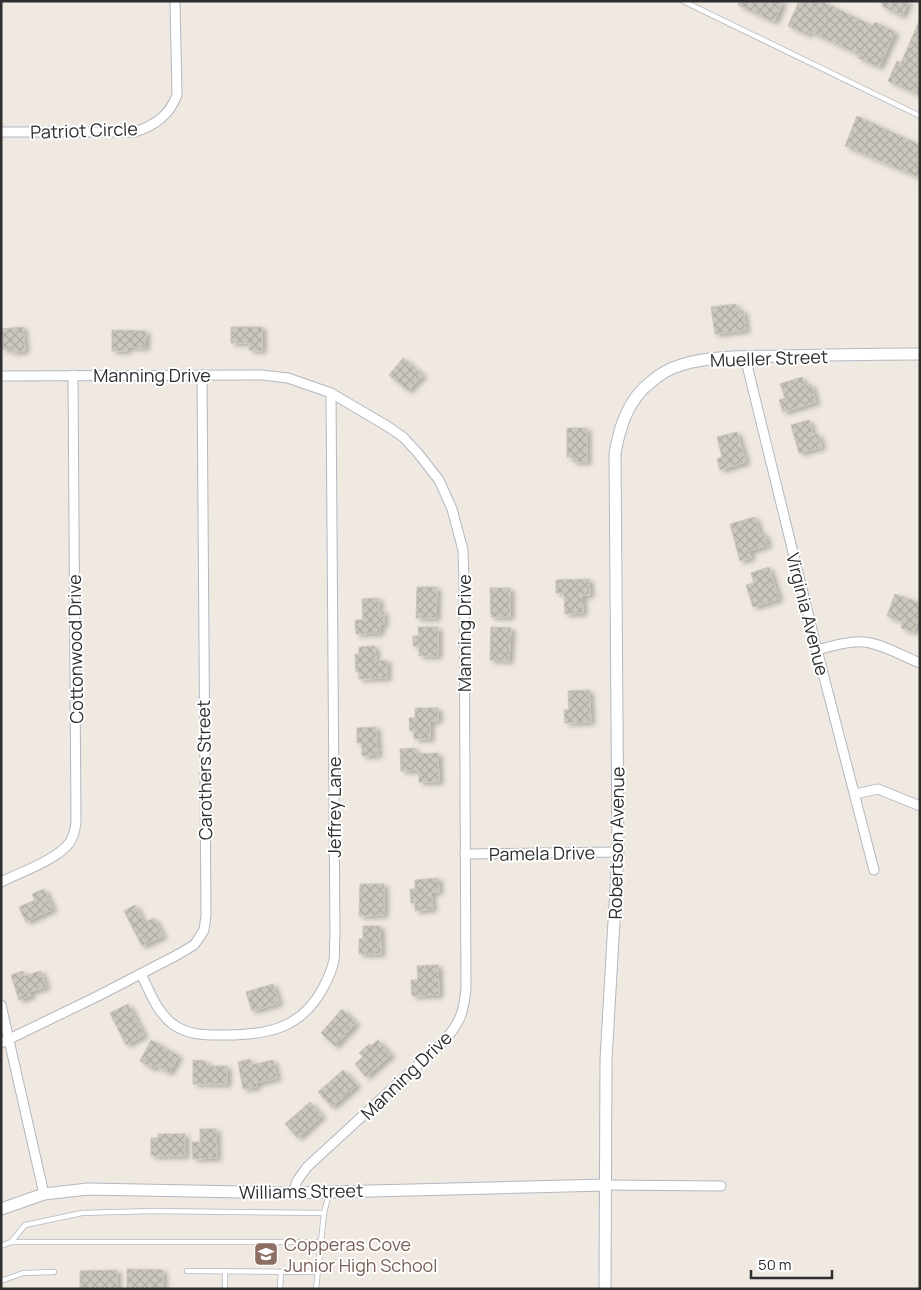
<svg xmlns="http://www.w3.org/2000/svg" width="921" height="1290" viewBox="0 0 921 1290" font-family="Manrope,sans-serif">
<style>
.building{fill:url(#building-cross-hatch);stroke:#cbc5ba;filter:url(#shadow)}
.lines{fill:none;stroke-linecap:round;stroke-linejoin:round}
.service-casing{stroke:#b4b7c1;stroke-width:6}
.minor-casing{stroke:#b4b7c1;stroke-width:11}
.tertiary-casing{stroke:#b4b7c1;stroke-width:13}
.service{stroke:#fff;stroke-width:4.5}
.minor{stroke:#fff;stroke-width:9}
.tertiary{stroke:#fff;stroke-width:11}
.labels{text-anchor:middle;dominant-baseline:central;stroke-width:4;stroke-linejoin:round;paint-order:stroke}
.street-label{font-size:18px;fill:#2e2e2e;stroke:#fff}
.education-label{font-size:18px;fill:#785e54;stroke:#fff;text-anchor:start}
</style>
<defs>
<pattern id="building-cross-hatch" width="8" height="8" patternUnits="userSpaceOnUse" patternTransform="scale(1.25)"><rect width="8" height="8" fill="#cbc7bf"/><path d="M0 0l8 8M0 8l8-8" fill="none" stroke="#afaba4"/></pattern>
<filter id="shadow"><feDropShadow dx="4" dy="2.5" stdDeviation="2.5" flood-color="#0004"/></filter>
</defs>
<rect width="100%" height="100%" fill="#efe9e1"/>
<!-- building -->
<g class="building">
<path d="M740,1H782L783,2L774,22L738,5Z"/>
<path d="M799,1H824L823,2L873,26L875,22L895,32L879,67L858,58L860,55L809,31L808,35L788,26Z"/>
<path d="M878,1H909L902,16L882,6L883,4Z"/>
<path d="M920,19V95L888,81L897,61L901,63Z"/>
<path d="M857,116L920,145V178L845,146Z"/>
<path d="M736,304L737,311L743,310L746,330L715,334L711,307Z"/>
<path d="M23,327L25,351L11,352L10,349L3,350L1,329Z"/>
<path d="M231,327H262V351L249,350V343H231Z"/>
<path d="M112,330L146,331L145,348L127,347V351H112Z"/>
<path d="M403,358L423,375L408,391L389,375Z"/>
<path d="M802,377L805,386L811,384L816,402L783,412L779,400L785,398L780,384Z"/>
<path d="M809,420L813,435L818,434L822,447L799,453L791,425Z"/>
<path d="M567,428H587V462H573V457H567Z"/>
<path d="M737,432L746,462L720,470L717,459L722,457L717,437Z"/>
<path d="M755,517L760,534L764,533L768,545L749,551L751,558L740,561L730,524Z"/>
<path d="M769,567L779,599L753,607L746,585L754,583L751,573Z"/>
<path d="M589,579L590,595H582L583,613L565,614L564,593H556V580Z"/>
<path d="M417,587H437L436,618H416Z"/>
<path d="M490,588H510V617H491Z"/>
<path d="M895,594L920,603V615L914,632L901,628L903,622L887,616Z"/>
<path d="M379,598V612L384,611V624L380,625V633L356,634L355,620H363L362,599Z"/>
<path d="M418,627H438V656H419V646H413V636H419Z"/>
<path d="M491,627L511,628L509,661L490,660Z"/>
<path d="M375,646L376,661L387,660V678L359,679V672H356L355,654H359V647Z"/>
<path d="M589,690L591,722L565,723L564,710H569L568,691Z"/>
<path d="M415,708H438V721H430V739H414V731H410L409,718H415Z"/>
<path d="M376,727L378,755L362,756V743H357V728Z"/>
<path d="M415,748L416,754L438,753L439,782H419V770L401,771L400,749Z"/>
<path d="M438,878L439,892H431L433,909L415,911V903H411L410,889H415V880Z"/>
<path d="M360,884H384V915L359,916Z"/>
<path d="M44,889L53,909L26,922L19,907L35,900L32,894Z"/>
<path d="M135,905L144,923L154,918L163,936L142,946L124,911Z"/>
<path d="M363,926H380L381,954H359V939H363Z"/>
<path d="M438,965L439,995L412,996L411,980H418L417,966Z"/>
<path d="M23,971L24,976L41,971L46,987L29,992L31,996L19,1000L11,975Z"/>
<path d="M273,984L279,1003L252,1011L246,992Z"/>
<path d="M128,1004L144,1035L126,1045L110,1013Z"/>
<path d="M342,1009L356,1023L335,1046L321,1033Z"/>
<path d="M151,1040L179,1056L169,1073L155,1065L153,1069L140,1061Z"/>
<path d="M378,1040L391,1055L366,1077L355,1064L363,1057L359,1053L369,1044L371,1046Z"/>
<path d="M250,1059L251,1065L273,1060L277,1078L256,1083L257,1087L243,1089L238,1062Z"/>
<path d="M193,1060L206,1061V1066H227V1084H193Z"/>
<path d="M343,1070L357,1085L332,1107L318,1092Z"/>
<path d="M310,1102L322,1116L298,1138L285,1124Z"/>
<path d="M200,1129H216L217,1158L193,1159L192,1142H200Z"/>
<path d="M158,1134H185V1156H151V1138H158Z"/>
<path d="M127,1269L163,1270V1289H127Z"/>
<path d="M117,1270V1289H80V1271Z"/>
</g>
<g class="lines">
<defs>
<g id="service">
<path d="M683,1L920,116"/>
<path d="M11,1242L25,1225L82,1213L151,1211L324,1213"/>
<path d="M1,1246L11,1242H321"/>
<path d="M187,1271L318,1272"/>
<path d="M1,1281L23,1273L54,1272"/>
<path d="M225,1289V1272"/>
<path d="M280,1289L281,1272"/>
<path d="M316,1289L324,1213L329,1193"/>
</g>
<g id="minor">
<path d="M1,132H135C155,125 169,116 177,95L175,1"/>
<path d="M745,357L817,650L874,870"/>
<path d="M1,376L262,375L288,378L331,393L387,426L403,437L417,452L439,480L452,509L463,550L464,582L466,988C464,1012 460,1023 444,1041L307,1167L297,1181L293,1193"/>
<path d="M817,650C832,646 848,641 864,642C883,644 902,656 920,663"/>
<path d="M855,794L878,789L920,806"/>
<path d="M465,854L618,852"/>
<path d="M1,882C21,872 57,860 70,842C74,836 75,829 76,823L73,375"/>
<path d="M141,974C150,992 157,1013 174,1025C190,1036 208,1035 226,1035C268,1035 302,1028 323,988C328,979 332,970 334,960C335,952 334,944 335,937L331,393"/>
<path d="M1,1005L44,1194"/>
<path d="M1,1043L98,996L179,954L194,945L199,938L204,930L206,915L202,375"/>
<path d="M605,1185L721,1186"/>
</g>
<g id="tertiary">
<path d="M1,1209L44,1194L88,1189L293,1193L605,1185"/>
<path d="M605,1289L606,1060L618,852L615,453C620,426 628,399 652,381C660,374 671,368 681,365C713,355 750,357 783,356C829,355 874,354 920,354"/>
</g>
</defs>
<!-- service casing -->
<use href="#service" class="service-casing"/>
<!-- minor casing -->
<use href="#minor" class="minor-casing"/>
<!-- tertiary casing -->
<use href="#tertiary" class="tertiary-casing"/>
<!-- service -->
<use href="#service" class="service"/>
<!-- minor -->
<use href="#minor" class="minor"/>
<!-- tertiary -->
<use href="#tertiary" class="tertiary"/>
</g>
<!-- icons -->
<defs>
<symbol id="school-square" viewBox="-11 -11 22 22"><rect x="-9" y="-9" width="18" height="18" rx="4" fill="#8d6e63" stroke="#fff"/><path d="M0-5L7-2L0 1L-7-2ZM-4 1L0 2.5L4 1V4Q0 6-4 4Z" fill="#fff"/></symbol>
</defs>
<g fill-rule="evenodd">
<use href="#school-square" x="252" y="1240" width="28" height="28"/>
</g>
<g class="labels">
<!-- street labels -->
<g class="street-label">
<text transform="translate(84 130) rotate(-2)">Patriot Circle</text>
<text transform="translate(769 358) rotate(-2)">Mueller Street</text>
<text x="152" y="375">Manning Drive</text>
<text transform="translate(808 614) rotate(76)">Virginia Avenue</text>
<text transform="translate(464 633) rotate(-90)">Manning Drive</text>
<text transform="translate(75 649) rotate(-91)">Cottonwood Drive</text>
<text transform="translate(204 770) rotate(-91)">Carothers Street</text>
<text transform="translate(334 807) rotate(-90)">Jeffrey Lane</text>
<text transform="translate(616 843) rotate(-89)">Robertson Avenue</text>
<text transform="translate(542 853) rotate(-1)">Pamela Drive</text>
<text transform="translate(406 1075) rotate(-44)">Manning Drive</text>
<text transform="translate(301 1191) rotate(-1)">Williams Street</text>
</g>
<!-- education labels -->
<g class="education-label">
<text x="284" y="1244">Copperas Cove<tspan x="284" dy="21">Junior High School</tspan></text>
</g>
</g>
<!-- border -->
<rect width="921" height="1290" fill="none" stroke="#2e2e2e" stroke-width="5"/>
<!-- scale -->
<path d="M751 1270v8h81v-8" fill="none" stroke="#2e2e2e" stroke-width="2.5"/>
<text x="758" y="1270" font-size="15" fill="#2e2e2e" stroke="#ffffff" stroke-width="4" paint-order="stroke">50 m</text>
</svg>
